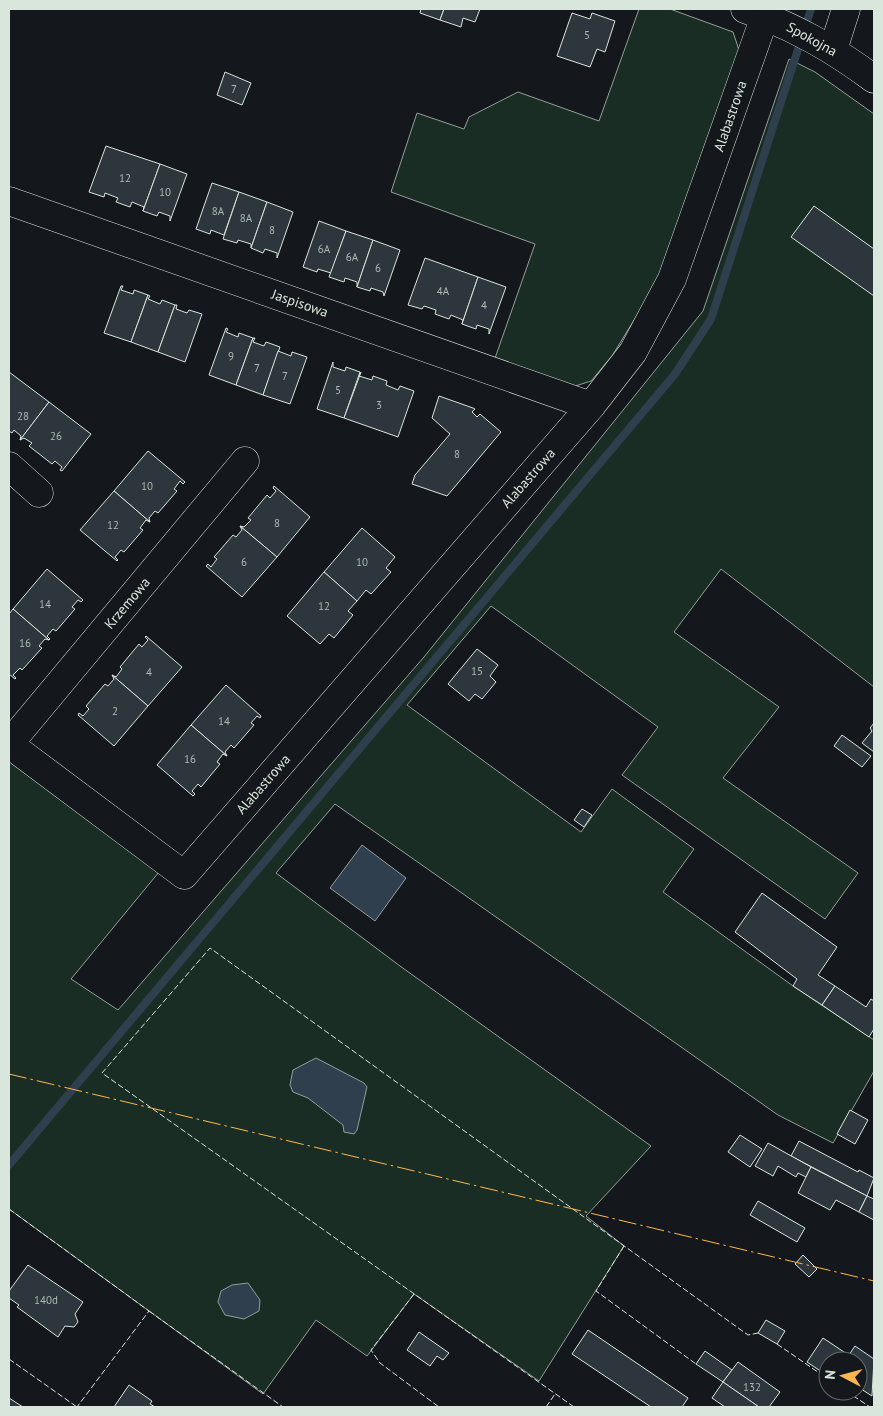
<svg xmlns="http://www.w3.org/2000/svg" width="883" height="1416" viewBox="0 0 883 1416" font-family="'PT Sans',sans-serif">
<style>
.green{fill:#1a2d24;stroke:#939e99}
.water{fill:#2f3f4d;stroke:#939e99}
.lines{fill:none;stroke-linecap:round;stroke-linejoin:round}
.stream{stroke:#2f3f4d;stroke-width:8}
.building{fill:#2c363c;stroke:#d8e6dc}
.minor-casing{stroke:#d8e6dc;stroke-width:29}
.minor{stroke:#14181c;stroke-width:28}
.fence{stroke:#d8e6dc;stroke-width:1;stroke-dasharray:6 2.5;stroke-linecap:butt}
.power{stroke:#ffb74d;stroke-width:1;stroke-dasharray:18 4 2.5 4;stroke-linecap:butt}
.labels{text-anchor:middle;dominant-baseline:central;stroke-width:4;stroke-linejoin:round;paint-order:stroke}
.number-label{font-size:11px;fill:#adbab4}
.street-label{font-size:14px;fill:#d8e6dc;stroke:#14181c}
</style>
<rect width="100%" height="100%" fill="#14181c"/>
<!-- green -->
<g class="green">
<path d="M639,9H670L733,32L741,56L655,286L612,356L591,381L569,388L494,361L535,244L391,192L417,113L464,129L469,117L518,92L599,121Z"/>
<path d="M789,59L815,72L874,114V687L721,569L674,632L779,707L723,778L858,873L825,919L622,775L658,727L491,606L407,705L581,832L612,789L694,849L663,892L793,986L874,1040V1071L833,1143L778,1115L335,804L276,873L400,966L651,1146L586,1216L624,1246L539,1381L414,1294L367,1356L316,1320L263,1394L9,1209V757L159,872L71,979L118,1010L424,657L703,311Z"/>
</g>
<!-- water -->
<g class="water">
<path d="M362,845L406,878L375,921L330,888Z"/>
<path d="M316,1058L364,1083L367,1087L357,1130L354,1134L344,1132L343,1125L308,1098L293,1092L290,1085L293,1070Z"/>
<path d="M248,1283L260,1300L259,1311L244,1319L225,1315L218,1302L221,1291L232,1285Z"/>
</g>
<g class="lines">
<!-- stream -->
<path class="stream" d="M9,1165L675,374L711,319L811,9"/>
</g>
<!-- building -->
<g class="building">
<path d="M421,9H444L440,20L420,13Z"/>
<path d="M444,9H480L475,22L463,18L461,27L440,20Z"/>
<path d="M572,13L590,19L592,13L615,21L605,52L597,49L590,67L557,56Z"/>
<path d="M225,72L251,83L242,105L217,95Z"/>
<path d="M106,146L160,164L143,211L144,207L132,202L130,207L116,202L118,198L105,193L104,197L89,192Z"/>
<path d="M160,164L187,174L170,221V216L159,212L157,216L143,211Z"/>
<path d="M212,183L239,192L224,235L211,230L210,234L196,229Z"/>
<path d="M239,192L267,202L251,248V244L238,240L237,243L223,239Z"/>
<path d="M267,202L293,212L277,258V253L265,249L263,253L251,248Z"/>
<path d="M814,206L874,249V296L791,237Z"/>
<path d="M319,221L346,231L331,273L318,269L317,272L303,267Z"/>
<path d="M346,231L373,240L357,287V282L345,278L344,282L329,277Z"/>
<path d="M373,240L400,250L384,296L383,292L371,288L370,291L357,287Z"/>
<path d="M425,258L478,277L462,324L463,320L451,315L449,319L435,314L436,310L424,306L422,309L408,305Z"/>
<path d="M478,277L506,287L489,334V329L477,325L476,329L462,324Z"/>
<path d="M121,286H123L121,290L133,294L134,290L148,295L131,342L104,333Z"/>
<path d="M148,295L150,296L148,299L160,304L162,300L175,305L158,352L131,342Z"/>
<path d="M175,305H177L176,309L187,313L189,310L202,314L185,362L158,352Z"/>
<path d="M226,328L228,329L226,332L238,337L239,333L253,338L236,385L209,375Z"/>
<path d="M253,338H255L253,342L264,346L266,342L280,347L263,395L236,385Z"/>
<path d="M278,351L291,356L292,352L307,357L290,404L263,395Z"/>
<path d="M333,362V367L345,371L346,367L360,372L344,418L317,409Z"/>
<path d="M9,372L49,402L20,440L21,436L14,430L12,433L9,431Z"/>
<path d="M361,372L359,376L372,380L373,376L387,381L386,385L398,390L400,386L414,391L398,437L344,418Z"/>
<path d="M439,396L473,408L475,409L472,412L477,417L480,414L501,432L447,496L412,484L415,475L450,434L432,418Z"/>
<path d="M49,402L91,434L62,471L60,470L62,467L55,461L52,464L29,446L32,443L24,438L20,440Z"/>
<path d="M148,451L185,482L183,484L180,481L174,489L177,491L158,513L155,511L149,518L150,522L114,491Z"/>
<path d="M274,486L310,517L277,557L240,526L244,527L251,520L248,518L267,495L270,498L276,491L273,488Z"/>
<path d="M114,491L150,522L146,520L140,528L143,530L124,552L121,550L115,557L118,560L117,561L80,530Z"/>
<path d="M240,526L277,557L242,597L206,566L208,564L211,567L217,559L214,557L233,535L236,537L242,530Z"/>
<path d="M362,528L395,557L386,568L391,572L371,594L366,590L357,601L324,572Z"/>
<path d="M47,569L83,600L81,602L78,600L72,607L75,609L56,631L53,629L47,636L50,639L49,640L13,609Z"/>
<path d="M324,572L357,601L348,611L353,615L334,638L329,634L320,644L287,616Z"/>
<path d="M13,609L49,640L45,639L39,646L42,648L22,670L20,668L13,675L16,678L15,679L9,674V614Z"/>
<path d="M146,636L182,667L148,706L112,675L116,677L122,669L120,667L139,644L142,647L148,640L145,637Z"/>
<path d="M477,649L498,665L490,676L496,682L482,699L475,694L469,701L448,684Z"/>
<path d="M112,675L148,706L114,746L78,715L79,713L83,716L89,709L86,706L105,684L108,686L114,679Z"/>
<path d="M226,685L261,716L260,718L257,716L251,723L254,725L234,748L231,745L225,752L227,756L191,725Z"/>
<path d="M874,723V752L862,743L872,731L870,728Z"/>
<path d="M191,725L227,756L223,754L217,762L220,764L201,787L198,784L192,791L195,794L193,796L157,765Z"/>
<path d="M842,735L871,756L862,767L834,746Z"/>
<path d="M582,809L592,815L584,827L574,820Z"/>
<path d="M762,893L837,947L818,975L835,986L822,1005L793,986L797,979L735,932Z"/>
<path d="M835,986L866,1007L871,999L874,1001V1029L869,1037L822,1005Z"/>
<path d="M850,1110L868,1120L855,1144L837,1134Z"/>
<path d="M740,1135L762,1149L750,1167L728,1152Z"/>
<path d="M799,1141L858,1172L859,1170L874,1178L867,1196L791,1156Z"/>
<path d="M768,1143L811,1167L806,1177L798,1173L796,1177L778,1166L773,1176L755,1166Z"/>
<path d="M811,1167L867,1196L859,1212L836,1200L830,1210L798,1193Z"/>
<path d="M867,1196L874,1199V1220L859,1212Z"/>
<path d="M758,1201L805,1228L797,1242L750,1215Z"/>
<path d="M803,1255L817,1269L809,1277L795,1264Z"/>
<path d="M28,1265L83,1302L75,1314L78,1322L74,1327L65,1326L58,1337L17,1307L19,1305L9,1298V1291Z"/>
<path d="M766,1320L785,1331L777,1344L758,1333Z"/>
<path d="M588,1330L688,1398L682,1407H651L572,1354Z"/>
<path d="M419,1332L449,1353L443,1360L437,1356L430,1366L407,1350Z"/>
<path d="M823,1338L847,1354L843,1361H828V1376L807,1362Z"/>
<path d="M855,1346L874,1359L872,1396L858,1387V1361H845Z"/>
<path d="M705,1351L732,1370L723,1382L696,1364Z"/>
<path d="M738,1362L780,1392L769,1407H759L723,1382Z"/>
<path d="M723,1382L759,1407H725L712,1398Z"/>
<path d="M129,1385L152,1401L150,1404L155,1407H114Z"/>
<path d="M9,1398L23,1407H9Z"/>
</g>
<g class="lines">
<defs>
<g id="minor">
<path d="M745,9C795,27 832,48 874,79"/>
<path d="M833,50L846,9"/>
<path d="M9,201L591,406"/>
<path d="M9,466L39,493"/>
<path d="M9,744L184,875L591,406L633,352L672,279L765,16"/>
<path d="M9,744L245,461"/>
</g>
</defs>
<!-- minor casing -->
<use href="#minor" class="minor-casing"/>
<!-- minor -->
<use href="#minor" class="minor"/>
<!-- fence -->
<g class="fence">
<path d="M9,1209L149,1311L77,1407"/>
<path d="M624,1246L596,1291L696,1364"/>
<path d="M414,1294L371,1350L380,1363L439,1407"/>
<path d="M149,1311L283,1407"/>
<path d="M777,1344L828,1379"/>
<path d="M9,1359L77,1407"/>
<path d="M846,1391L870,1407"/>
<path d="M494,1407H497"/>
<path d="M546,1407L555,1394"/>
<path d="M574,1407L102,1073L210,948L748,1335L758,1333"/>
</g>
<!-- power -->
<path class="power" d="M9,1074L874,1281"/>
</g>
<g class="labels">
<!-- number labels -->
<g class="number-label">
<text x="587" y="35">5</text>
<text x="234" y="89">7</text>
<text x="125" y="178">12</text>
<text x="165" y="192">10</text>
<text x="218" y="211">8A</text>
<text x="246" y="218">8A</text>
<text x="272" y="230">8</text>
<text x="324" y="249">6A</text>
<text x="352" y="257">6A</text>
<text x="378" y="268">6</text>
<text x="443" y="291">4A</text>
<text x="484" y="305">4</text>
<text x="231" y="356">9</text>
<text x="257" y="368">7</text>
<text x="285" y="376">7</text>
<text x="338" y="390">5</text>
<text x="379" y="405">3</text>
<text x="23" y="416">28</text>
<text x="56" y="436">26</text>
<text x="457" y="454">8</text>
<text x="147" y="486">10</text>
<text x="277" y="523">8</text>
<text x="113" y="525">12</text>
<text x="244" y="562">6</text>
<text x="362" y="562">10</text>
<text x="45" y="604">14</text>
<text x="324" y="606">12</text>
<text x="25" y="643">16</text>
<text x="477" y="671">15</text>
<text x="149" y="672">4</text>
<text x="115" y="711">2</text>
<text x="224" y="721">14</text>
<text x="190" y="759">16</text>
<text x="46" y="1300">140d</text>
<text x="752" y="1387">132</text>
</g>
<!-- street labels -->
<g class="street-label">
<text transform="translate(812 39) rotate(29)">Spokojna</text>
<text transform="translate(730 116) rotate(-71)">Alabastrowa</text>
<text transform="translate(300 303) rotate(19)">Jaspisowa</text>
<text transform="translate(528 478) rotate(-49)">Alabastrowa</text>
<text transform="translate(127 603) rotate(-50)">Krzemowa</text>
<text transform="translate(263 784) rotate(-49)">Alabastrowa</text>
</g>
</g>
<!-- border -->
<rect width="883" height="1416" fill="none" stroke="#d8e6dc" stroke-width="20"/>
<!-- north arrow -->
<g transform="translate(843 1376) rotate(276)"><circle r="24" fill="#14181c" stroke="#626a69"/>
<path d="M0-4L9 19L0 12L-9 19Z" fill="#ffb74d"/>
<text y="-8" font-size="14" font-weight="bold" text-anchor="middle" fill="#d8e6dc">N</text>
</g>
</svg>
